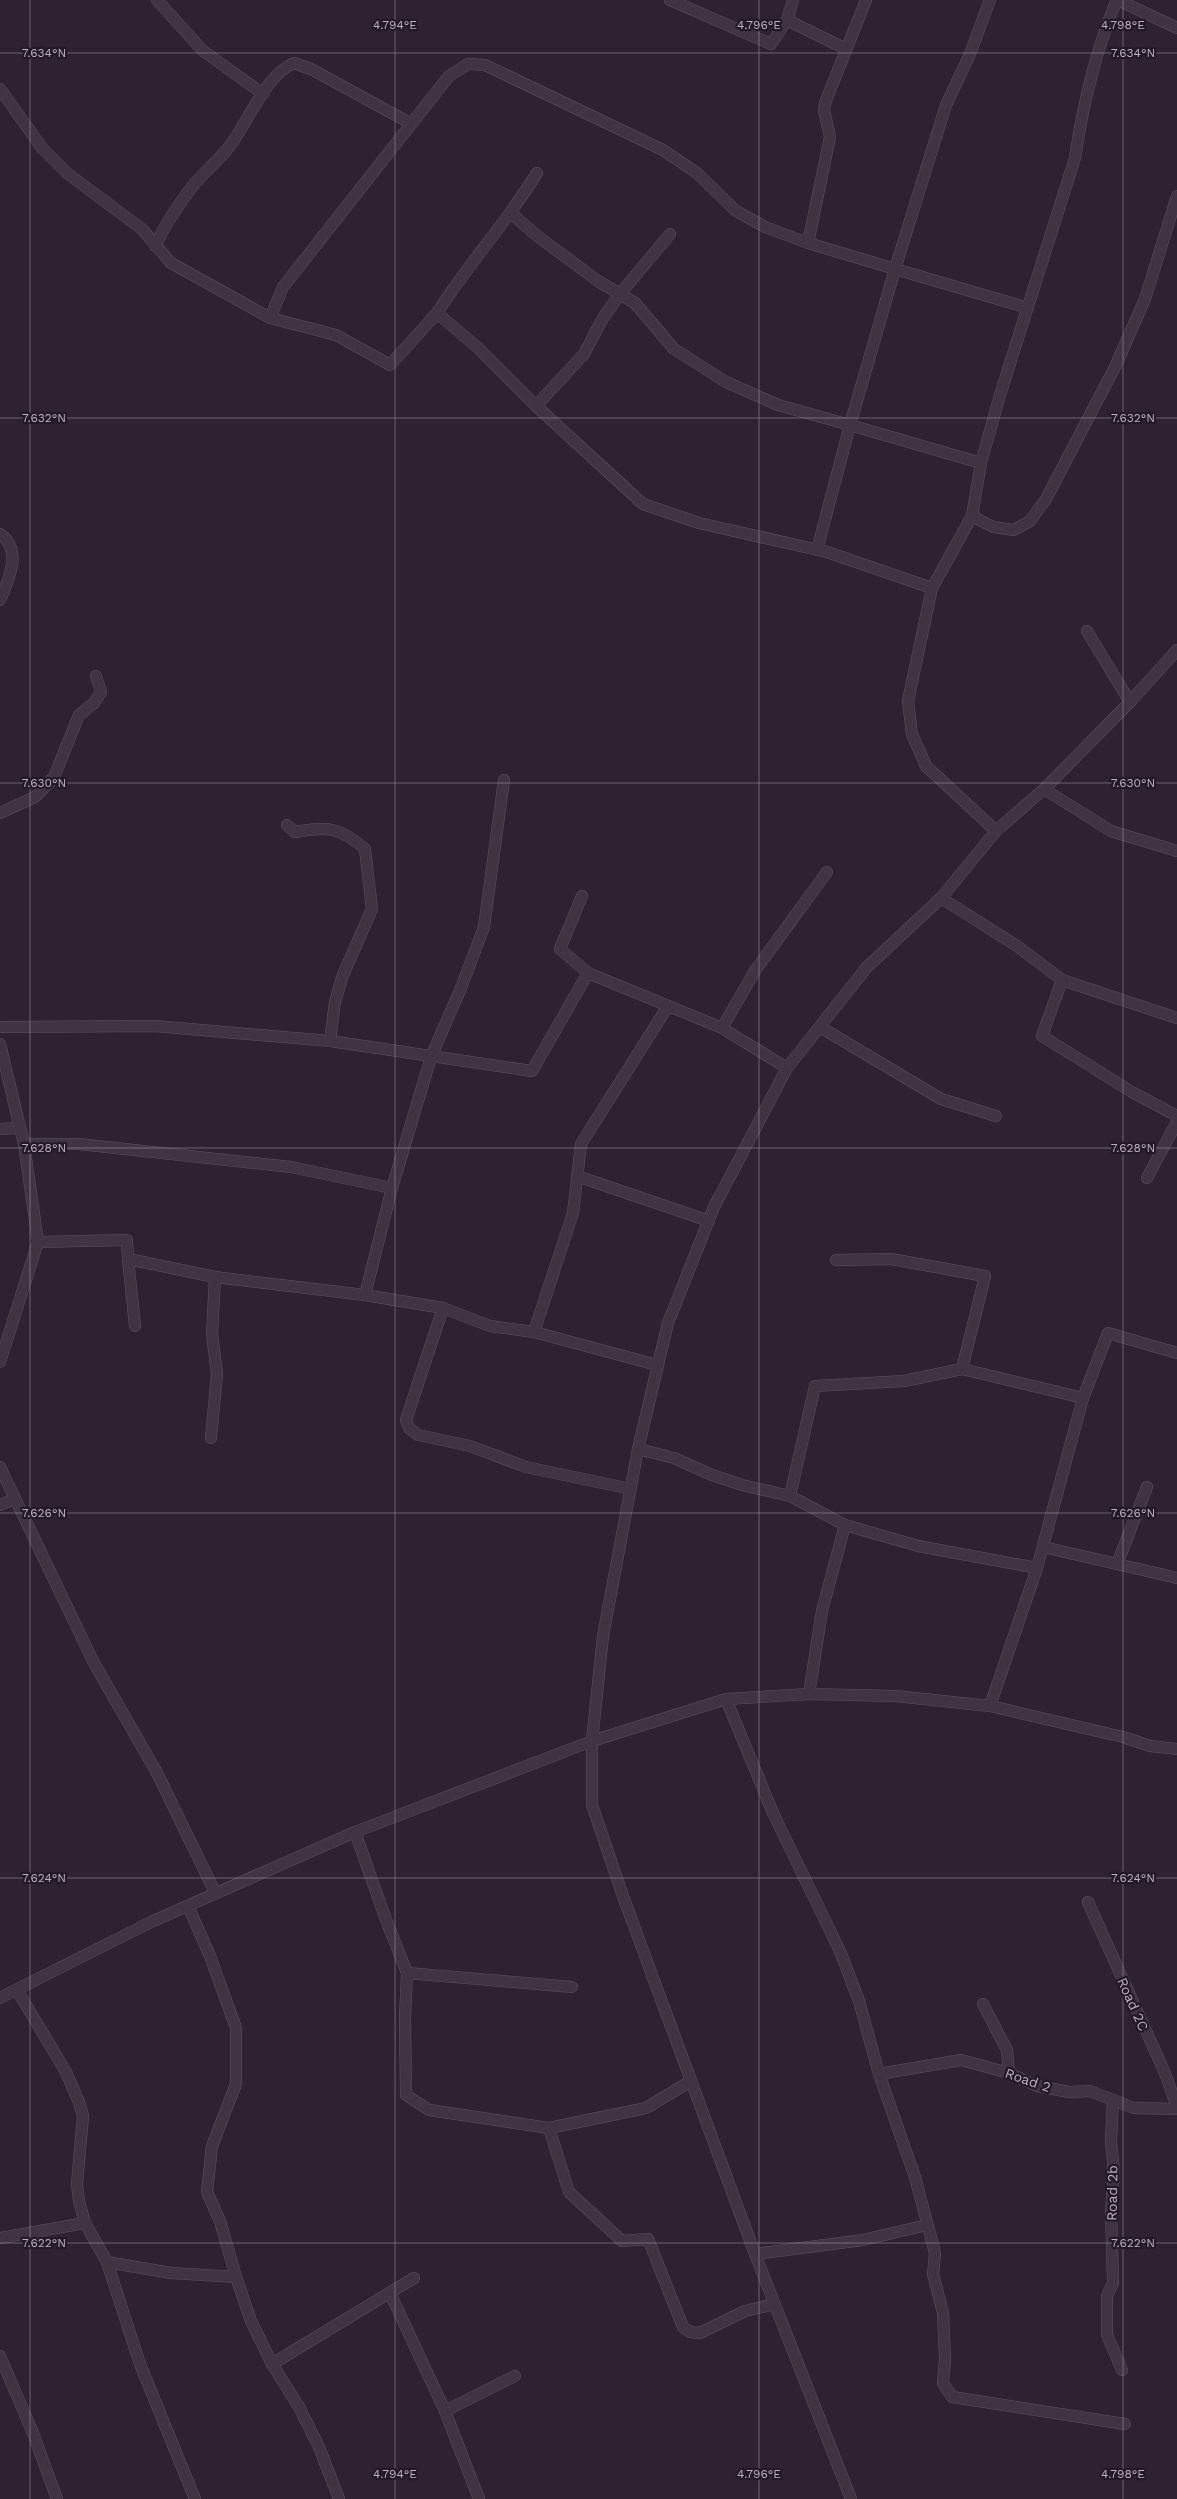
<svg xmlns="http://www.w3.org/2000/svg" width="1177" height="2499" viewBox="0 0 1177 2499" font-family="'Work Sans',sans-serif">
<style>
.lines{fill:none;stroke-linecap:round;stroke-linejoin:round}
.minor-casing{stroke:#5e5161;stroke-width:12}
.minor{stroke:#403443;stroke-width:11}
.ticks{fill:none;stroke:#bdaec0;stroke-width:1;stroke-opacity:0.45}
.labels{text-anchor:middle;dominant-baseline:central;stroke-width:4.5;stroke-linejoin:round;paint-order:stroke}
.street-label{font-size:14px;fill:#bdaec0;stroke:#241928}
.ticks-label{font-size:12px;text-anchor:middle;fill:#bdaec0;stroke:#241928;stroke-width:4.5;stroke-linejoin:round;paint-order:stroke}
</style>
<rect width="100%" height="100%" fill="#2e2132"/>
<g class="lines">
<defs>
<g id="minor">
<path d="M157,0L202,50L263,94"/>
<path d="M670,0L771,44L787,20L846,49"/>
<path d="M990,0L970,54L946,105L895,269L1028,308"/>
<path d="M1118,0L1177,28"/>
<path d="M787,20L793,0"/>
<path d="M0,89L42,148L67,173L142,229L171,263L270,318"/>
<path d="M512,214L536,235L598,281L635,303L674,349L726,382L778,405L850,425L817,550"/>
<path d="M808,243L830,137L824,110L825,103L866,0"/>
<path d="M155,246C165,225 178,205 192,187C203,173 218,161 229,147C248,123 265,75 294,63L311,69L410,123"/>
<path d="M437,313C468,264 507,222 537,173"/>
<path d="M536,406L584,354L603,318L620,294L670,234"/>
<path d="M972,516L993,527L1014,530L1030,521L1046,499L1116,365L1145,299L1177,196"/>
<path d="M0,534C23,550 9,579 0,600"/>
<path d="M932,588L827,552L699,523L643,504L536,406L477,347L437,313L390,365L336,335L270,318L283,287L449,76L468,64L485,65L663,150L697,173L736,211L765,227L808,243L895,269L850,425L981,463"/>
<path d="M1087,631L1130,702"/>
<path d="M504,780L484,927L461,988L431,1057L392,1188L365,1295L443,1308L490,1326L534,1332L657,1365"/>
<path d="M1044,789L1111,831L1177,851"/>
<path d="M0,813L35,797L54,777L79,715L94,703L101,692L96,676"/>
<path d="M287,825L295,832C327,826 340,827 365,849L372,909L343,975L335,1002L330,1041L532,1071L588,973L560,949L582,896"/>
<path d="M996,831L926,766L912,734L908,701L932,588L972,516L981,463L1000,395L1075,158C1083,105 1096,49 1117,0"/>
<path d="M941,898L1017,946L1062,980L1042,1036L1132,1092L1177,1116"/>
<path d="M588,973L722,1028"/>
<path d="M1062,980L1177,1018"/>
<path d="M0,1027L155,1026L330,1041"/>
<path d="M820,1027L941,1099L996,1116"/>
<path d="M0,1044L24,1144L38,1242L0,1362"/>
<path d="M787,1068L722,1028L756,969L827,872"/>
<path d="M0,1129L19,1128"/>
<path d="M24,1144H79L291,1167L392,1188"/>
<path d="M577,1176L709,1221"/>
<path d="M1147,1178L1177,1122"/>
<path d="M38,1242L127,1240L128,1259"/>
<path d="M836,1260L891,1259L985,1276L962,1369"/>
<path d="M443,1308L406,1420L409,1428L418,1435L470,1446L526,1467L631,1489"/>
<path d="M135,1326L128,1259L215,1277"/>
<path d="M534,1332L573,1213L581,1144L668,1006"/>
<path d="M211,1438L217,1374L212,1334L215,1277L365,1295"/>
<path d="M638,1449L674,1458L712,1475L742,1485L790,1496L845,1525L918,1546L1037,1568"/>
<path d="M0,1467L94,1663L156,1771L215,1892"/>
<path d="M790,1496L815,1386L904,1381L962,1369L1083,1398"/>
<path d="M0,1505L14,1499"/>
<path d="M1043,1547L1117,1564L1147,1487"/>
<path d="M1117,1564L1177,1578"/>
<path d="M809,1694L822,1611L845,1525"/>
<path d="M726,1699L773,1813L840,1951L859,2001L879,2074L915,2177L933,2245L935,2254L933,2274L943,2313L945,2359L943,2383L952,2397L1125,2424"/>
<path d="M990,1706L1037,1568L1083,1398L1108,1333L1177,1353"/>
<path d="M355,1832L385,1917L407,1973L405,2018L406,2095L429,2110L549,2128L569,2192L622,2241L648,2239L683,2327L690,2332L700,2333L745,2311L775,2304"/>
<path d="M1088,1902L1165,2073L1177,2107"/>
<path d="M188,1906L210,1956L236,2028V2084L212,2146L207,2192L220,2221L236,2277L251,2321L272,2364L299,2407L319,2447L339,2499"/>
<path d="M407,1973L572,1987"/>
<path d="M17,1990L66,2072L79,2102L83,2116L77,2184L79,2201L85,2223L107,2262L140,2364L195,2499"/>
<path d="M0,1998L151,1922L355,1832L592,1741L726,1699L809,1694L895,1696L990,1706L1123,1737L1150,1746L1177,1749"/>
<path d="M983,2004L1007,2050L1009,2073"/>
<path d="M879,2074L961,2060L1009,2073L1037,2086L1069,2092L1090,2091L1134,2108L1177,2109"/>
<path d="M1113,2100L1111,2141L1114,2172L1111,2210L1113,2283L1107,2296V2335L1122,2370"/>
<path d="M549,2128L646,2108L691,2081"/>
<path d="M0,2238L85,2223"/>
<path d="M755,2254L863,2240L927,2225"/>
<path d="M107,2262L171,2273L236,2277"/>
<path d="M390,2293L445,2411L479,2499"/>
<path d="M0,2356L33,2433L57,2499"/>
<path d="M272,2364L414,2278"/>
<path d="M445,2411L515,2376"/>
<path d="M851,2499L755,2254L624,1899L592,1805V1741L603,1636L638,1449L668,1323L714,1207L787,1068L867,967L941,898L996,831L1044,789L1130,702L1177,650"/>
</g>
</defs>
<!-- minor casing -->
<use href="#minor" class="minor-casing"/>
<!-- minor -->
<use href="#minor" class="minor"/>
</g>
<!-- ticks -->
<path class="ticks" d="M30,0V2499M395,0V2499M759,0V2499M1123,0V2499M0,53H1177M0,418H1177M0,783H1177M0,1148H1177M0,1513H1177M0,1878H1177M0,2243H1177"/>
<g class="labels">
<!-- street labels -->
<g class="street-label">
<text transform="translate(1133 2004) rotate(66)">Road 2C</text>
<text transform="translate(1028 2080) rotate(19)">Road 2</text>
<text transform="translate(1112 2193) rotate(-89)">Road 2b</text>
</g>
</g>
<g class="ticks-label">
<text x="395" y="29">4.794°E</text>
<text x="759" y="29">4.796°E</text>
<text x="1123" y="29">4.798°E</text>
<text x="44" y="57">7.634°N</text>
<text x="1133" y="57">7.634°N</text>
<text x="44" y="422">7.632°N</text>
<text x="1133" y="422">7.632°N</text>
<text x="44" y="787">7.630°N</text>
<text x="1133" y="787">7.630°N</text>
<text x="44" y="1152">7.628°N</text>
<text x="1133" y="1152">7.628°N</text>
<text x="44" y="1517">7.626°N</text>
<text x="1133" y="1517">7.626°N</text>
<text x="44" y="1882">7.624°N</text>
<text x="1133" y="1882">7.624°N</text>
<text x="44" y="2247">7.622°N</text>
<text x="1133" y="2247">7.622°N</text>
<text x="395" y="2478">4.794°E</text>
<text x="759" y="2478">4.796°E</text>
<text x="1123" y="2478">4.798°E</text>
</g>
</svg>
